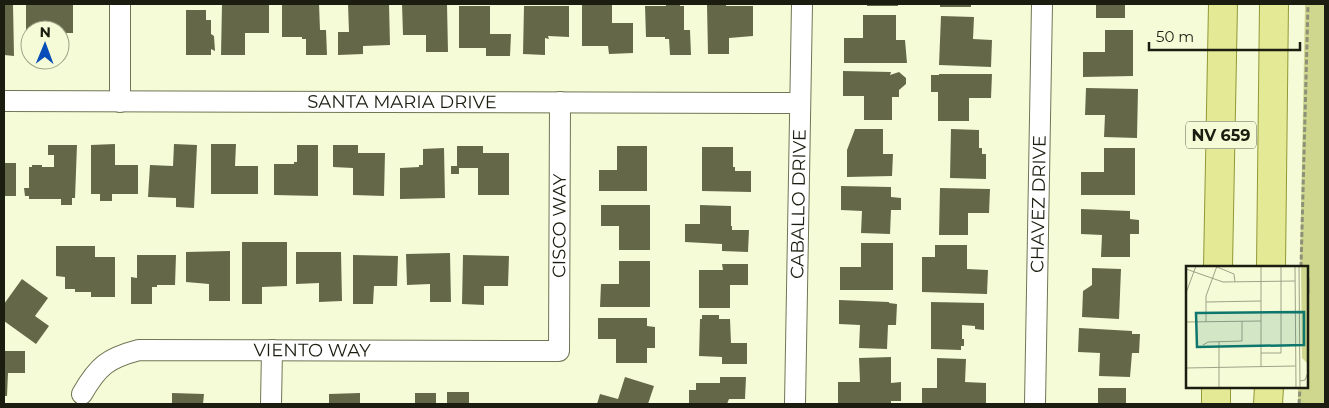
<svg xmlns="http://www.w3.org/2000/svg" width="1329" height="408" viewBox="0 0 1329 408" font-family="Montserrat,sans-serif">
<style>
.green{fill:#cfd78e}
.building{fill:#646849}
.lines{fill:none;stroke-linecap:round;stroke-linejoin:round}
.minor-casing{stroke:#717555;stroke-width:22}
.primary-casing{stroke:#919837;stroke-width:30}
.path{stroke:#8d9178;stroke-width:3;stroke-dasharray:5 2.5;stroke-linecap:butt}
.minor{stroke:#fff;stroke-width:20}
.primary{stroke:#e3e994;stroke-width:28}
.labels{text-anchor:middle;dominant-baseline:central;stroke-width:5;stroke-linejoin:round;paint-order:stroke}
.shield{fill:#f6fbd7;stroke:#5d604c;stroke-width:1}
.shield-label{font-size:16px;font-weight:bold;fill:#1b1d10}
.street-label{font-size:18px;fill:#1b1d10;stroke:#f6fbd7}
.inset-road{fill:none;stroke:#9ea287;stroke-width:1}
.view{fill:#0f766e;fill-opacity:0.15;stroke:#0f766e;stroke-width:2.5}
.inset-edge{fill:none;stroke:#1b1d10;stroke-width:2.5}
</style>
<rect width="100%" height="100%" fill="#f6fbd7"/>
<!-- green -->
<path class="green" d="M1305,4H1325V404H1298V387H1308V267H1300Z"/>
<!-- building -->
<g class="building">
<path d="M4,4H13L14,56L4,55Z"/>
<path d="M26,4H73V33H60V30H30V55H26Z"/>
<path d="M222,4H269V33H245V55H221Z"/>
<path d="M282,4H319L320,30H326L327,55H306V39H302V37H282Z"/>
<path d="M348,4H389L390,45L363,46V54L338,55V32H349Z"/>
<path d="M402,4H447L448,52H426V35H403Z"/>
<path d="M582,4H612V23H633V53L609,54L608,46H582Z"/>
<path d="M666,4H680V6H684V30H690L691,55H670L669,39H665V37H646L645,6H666Z"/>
<path d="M710,4H726V6H753V36L729,38V54H708L707,5Z"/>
<rect x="867" y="4" width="31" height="2"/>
<rect x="940" y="4" width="31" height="3"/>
<rect x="1096" y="4" width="29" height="14"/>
<path d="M459,6H490V34H511L510,56H486V48H459Z"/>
<path d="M524,6H569V37L548,36L549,39L545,38V55L523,54Z"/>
<path d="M186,10H206V20H211V34L214,36L215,51L211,49V55H186Z"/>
<path d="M863,15H896V40H905L907,63H844V38H863Z"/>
<path d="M941,16L974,17L973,39L992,40L991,67L939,65Z"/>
<path d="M1105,30H1133V76L1083,77V52H1105Z"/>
<path d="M843,71L891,72L890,75L899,72L906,78V84L899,90V97H892V120H864V96H843Z"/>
<path d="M939,74H992L991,98H969V121H938V92H931V75H939Z"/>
<path d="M1086,88L1138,89L1137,138L1104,137L1105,115H1085Z"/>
<path d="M855,129H883V154H893L892,176L847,177V150Z"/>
<path d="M951,129L979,130V148H982V154H986V179L950,178Z"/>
<path d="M115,144V165H138V194H112V201H100V194H91V145Z"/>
<path d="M174,144L197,145L194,208L176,207V198L148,197L150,165L173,166Z"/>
<path d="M211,144H236L235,166H258V194H211Z"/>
<path d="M48,145H77L75,198H72V205H61V199H29V196H25L24,188H29V167H32V165H42V167H54V155H48Z"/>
<path d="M297,145H318V196L274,195V164H294V162H297Z"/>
<path d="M333,145H358V153H385L384,196L353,195V168L333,167Z"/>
<path d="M457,146H483V153H509V195H478V168H459V174H451V166H457Z"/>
<path d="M617,146H647V191H599V170H617Z"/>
<path d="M702,147H733V167H735V171H751V192L702,191Z"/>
<path d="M444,148L445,198L400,199V168L419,167V165H423V149Z"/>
<path d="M1104,148H1135V195H1081V172H1104Z"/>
<rect x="4" y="163" width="12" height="33"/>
<path d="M841,186L891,187V197L901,198V210H891L890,234L861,233L862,211L841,210Z"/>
<path d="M940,188L990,189L989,213H968V235H939Z"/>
<path d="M601,205H650V250H619V226H601Z"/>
<path d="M700,205L731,206V226H732V230H749L748,252L722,251V244L685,242V224H700Z"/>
<path d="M1081,209L1130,211V219L1139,220V234H1130V257H1101L1102,235L1081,234Z"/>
<path d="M242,242H287V286L262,287V304H242Z"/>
<path d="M861,243H893V290H840V267H861Z"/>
<path d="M935,245H967V269L988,270L987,294L922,292V257H935Z"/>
<path d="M56,246H95V257H115V297H91V292H75V289H65V277L56,276Z"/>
<path d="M230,251V301H209V284L186,282V252Z"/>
<path d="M296,252H341L342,301L319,302V283L296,284Z"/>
<path d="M450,253L451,302H430V284L407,285L406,254Z"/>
<path d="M137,255H176L175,285H157V287H152V304H131V277L137,278Z"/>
<path d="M353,255L398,256L397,286H374L373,304H353Z"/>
<path d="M463,255L509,256L508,286H484V305L462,304Z"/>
<path d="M619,261H650V307H600L601,284H619Z"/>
<path d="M722,264H748V285H730V308H699V270H723Z"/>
<path d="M1092,268L1121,269L1119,319L1082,317L1083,291L1092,285Z"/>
<path d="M22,279L48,298L35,316L49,326L36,344L4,321V304Z"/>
<path d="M839,300L889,302V303L897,304L896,325H888L887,349L859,348L860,325L839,324Z"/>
<path d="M931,302L984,303V330L975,329V326L962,325V339H964V346H961V350L931,349Z"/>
<path d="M702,315H719V319H730L731,343H747V364H722V357L699,356L700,319H702Z"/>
<path d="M598,318H647V326L655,327V348H647V363H616V339H598Z"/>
<path d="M1079,328L1132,331V334H1140L1139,353H1132L1130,377L1099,376L1100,353L1078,352Z"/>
<path d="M4,351H25V373H8L7,396H4Z"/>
<path d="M891,357V383L901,382V401H891V404H838V382H860L859,358Z"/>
<path d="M937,358L966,359L965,382L986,383V404H922V388H937Z"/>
<path d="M625,377L654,386L648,404H597L600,394L618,399Z"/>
<path d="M720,377H746L745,399H729L727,404H689V390H696V383H720Z"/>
<rect x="1098" y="388" width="28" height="16"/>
<rect x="447" y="392" width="22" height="12"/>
<path d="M172,393L204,394L203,404H172Z"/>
<path d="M360,393V404H329V394Z"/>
<rect x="415" y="393" width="21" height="11"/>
</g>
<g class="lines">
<defs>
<g id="minor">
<path id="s1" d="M4,101L800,103"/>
<path d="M120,102V4"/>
<path id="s2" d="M82,394C98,366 108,358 139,350L559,351L560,102"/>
<path d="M271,404L272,350"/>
<path id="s3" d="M795,404L802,4"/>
<path id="s4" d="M1035,404L1042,4"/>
</g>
<g id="primary">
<path d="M1218,267L1223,4"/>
<path d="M1271,267L1274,4"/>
<path d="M1216,404V387"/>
<path d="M1268,404L1269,387"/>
</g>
</defs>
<!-- minor casing -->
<use href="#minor" class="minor-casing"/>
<!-- primary casing -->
<use href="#primary" class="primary-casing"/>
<!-- path -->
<g class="path">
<path d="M1301,267L1308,4"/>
<path d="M1299,404L1300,387"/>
</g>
<!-- minor -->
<use href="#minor" class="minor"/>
<!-- primary -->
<use href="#primary" class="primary"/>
</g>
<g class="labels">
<!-- shield labels -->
<rect class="shield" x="1186" y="121.5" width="70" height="27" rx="4"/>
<g class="shield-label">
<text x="1221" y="135">NV 659</text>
</g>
<!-- street labels -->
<g class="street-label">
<text stroke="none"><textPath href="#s1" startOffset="398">SANTA MARIA DRIVE</textPath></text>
<text stroke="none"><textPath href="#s3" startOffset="200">CABALLO DRIVE</textPath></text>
<text stroke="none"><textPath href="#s4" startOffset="200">CHAVEZ DRIVE</textPath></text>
<text stroke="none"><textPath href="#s2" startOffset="620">CISCO WAY</textPath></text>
<text stroke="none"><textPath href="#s2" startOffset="248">VIENTO WAY</textPath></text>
</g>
</g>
<!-- overview -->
<g transform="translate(1186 266)">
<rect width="122" height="122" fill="#f6fbd7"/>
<path d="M115,0H122V98L116,92Z" fill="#cfd78e"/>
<path class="inset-road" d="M75,0V101M109,0L110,122M113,0L114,122M31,1L48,8L49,16M0,3L37,16L109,15M123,12V28M0,27L10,0M20,36L75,35M0,56L75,55M20,56V30L31,0M33,75V122M17,79L22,76L56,75V55M75,87H95V0M0,102L109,100M114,115L119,114L123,104M0,122H91"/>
<path class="view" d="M118,46V79L11,81L10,47Z"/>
<rect width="122" height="122" class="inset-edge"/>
</g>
<!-- border -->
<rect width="1329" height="408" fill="none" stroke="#1b1d10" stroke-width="10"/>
<!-- north arrow -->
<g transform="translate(45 45) rotate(1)"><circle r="24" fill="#f6fbd7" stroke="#9ea287"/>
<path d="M0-4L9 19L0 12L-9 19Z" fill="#094eb8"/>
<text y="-8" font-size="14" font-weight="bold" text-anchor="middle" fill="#1b1d10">N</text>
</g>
<!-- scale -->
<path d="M1149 42v8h151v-8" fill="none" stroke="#1b1d10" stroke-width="2.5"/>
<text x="1156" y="42" font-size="15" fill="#1b1d10" stroke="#f6fbd7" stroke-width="4" paint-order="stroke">50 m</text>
</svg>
